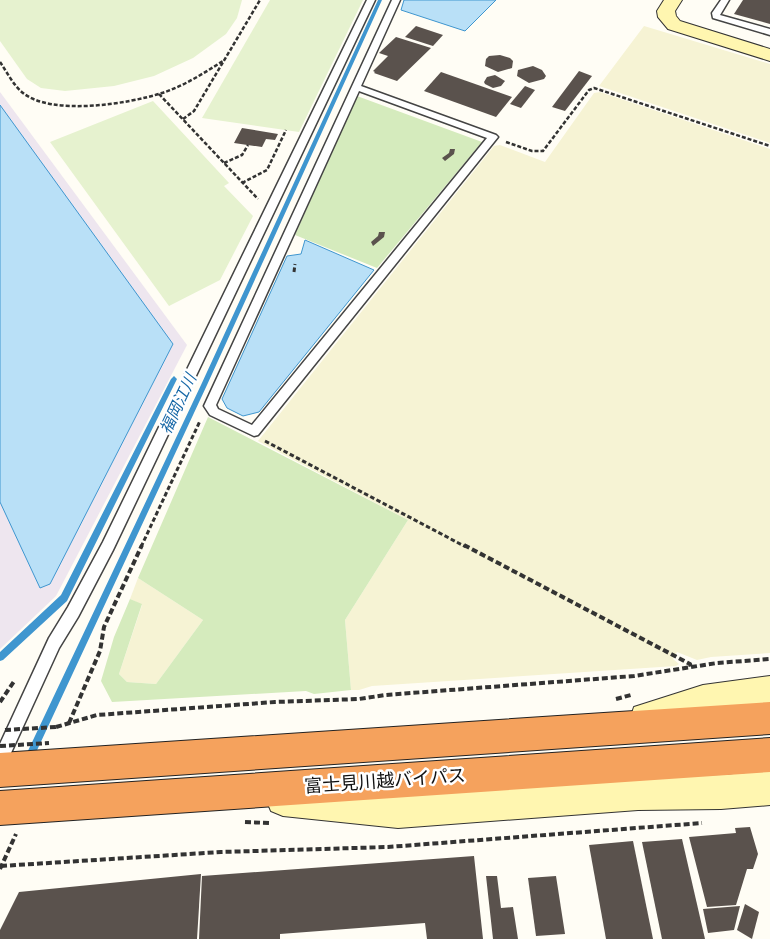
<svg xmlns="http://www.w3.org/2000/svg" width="770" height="939" viewBox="0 0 770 939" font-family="'Times New Roman','Noto Sans JP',serif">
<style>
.industrial{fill:#eee6ef}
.farmland{fill:#f6f3d4}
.green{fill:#d5ebbd}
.pitch{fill:#e6f2cf}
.water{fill:#b9e0f7;stroke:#3f96cf}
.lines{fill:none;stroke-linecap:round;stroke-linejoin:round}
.stream{fill:#3f96cf;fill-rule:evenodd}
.building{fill:#5a524d}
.lane-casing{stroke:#444;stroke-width:3}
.secondary-casing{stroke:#333;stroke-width:2}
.highway-casing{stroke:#222;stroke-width:2}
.path-far2{stroke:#333;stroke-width:2.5;stroke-dasharray:4 2;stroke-linecap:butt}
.path-far1{stroke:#333;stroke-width:3;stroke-dasharray:4.5 2.5;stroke-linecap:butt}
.path{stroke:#333;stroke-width:4;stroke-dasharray:6 3;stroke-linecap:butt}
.lane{fill:#fff;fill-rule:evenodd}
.secondary{fill:#fff6b0;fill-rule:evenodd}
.highway{fill:#f5a25d;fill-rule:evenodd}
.path-bridge{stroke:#333;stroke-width:4;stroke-dasharray:6 3;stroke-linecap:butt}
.labels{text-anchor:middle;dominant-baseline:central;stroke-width:5;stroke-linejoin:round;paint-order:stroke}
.water-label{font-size:16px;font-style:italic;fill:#1768a6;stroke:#fff}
.near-street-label{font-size:18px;fill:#111;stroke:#fff}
</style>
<rect width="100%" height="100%" fill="#fffdf5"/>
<!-- industrial -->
<path class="industrial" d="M0,92L187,345L56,596L0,649Z"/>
<!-- farmland -->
<g class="farmland">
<path d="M644,26L770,64V143L599,86Z"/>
<path d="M600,92L770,149V653L711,657L697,660L677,652L673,659L679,664L676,666L372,686L359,690H351L345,620L408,520L258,441L494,146L500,145L545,162L594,93Z"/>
<path d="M138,578L203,620L156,684L127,682L119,674L142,605L130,599Z"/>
</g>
<!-- green -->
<g class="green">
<path d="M357,96L482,142L377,268L295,235Z"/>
<path d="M208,417L408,520L345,620L351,690L314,694L306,691L112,702L101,681L114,637L130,599L142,604L119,674L127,682L156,684L203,620L138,578Z"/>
</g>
<!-- pitch -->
<g class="pitch">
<path d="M0,0H242L237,18L226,34L193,58L154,76L114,86L65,91L41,88L27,79L0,41Z"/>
<path d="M270,0H363L299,132L202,118Z"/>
<path d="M153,101L229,183L224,186L253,216L220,280L169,306L50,142Z"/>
</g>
<!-- water -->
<g class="water">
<path d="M404,0H496L465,31L401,10Z"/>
<path d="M0,105L173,344L50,584L40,588L0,502Z"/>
<path d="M305,240L374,270L259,412L243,416L227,408L222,399L287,256L301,254Z"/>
</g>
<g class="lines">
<!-- stream -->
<g class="stream">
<path d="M378,0H382L207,385L32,761L29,762L26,761L25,758L26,755L201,385Z"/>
<path d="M174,376L177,379L67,601L3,660L0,661V652L61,595L171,379Z"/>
</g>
</g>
<!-- building -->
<g class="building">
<path d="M743,0H770V24L734,14Z"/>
<path d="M416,26L443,35L433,46L405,37Z"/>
<path d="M396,37L431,48L397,81L374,73L375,72L373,71L388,56L379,53Z"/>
<path d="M500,55L510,58L513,61L512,68L498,72L485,66L486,59L489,56Z"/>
<path d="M533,66L542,70L546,76L544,79L529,83L517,76L518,70Z"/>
<path d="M579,71L592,76L565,111L552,107Z"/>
<path d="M441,72L512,97L496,117L424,91Z"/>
<path d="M495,75L505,81L501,86L493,88L485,84L484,82L487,77Z"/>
<path d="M525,86L535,90L521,108L510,104Z"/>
<path d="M242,128L278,134L275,140L266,139L262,147L234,143Z"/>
<path d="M450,149H455L454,154L445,161L442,158L449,153Z"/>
<path d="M379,232H385L384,237L373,246L371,242L378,236Z"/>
<path d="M750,827L758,854L753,869H747L736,905L707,907L689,837L736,833L735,828Z"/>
<path d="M682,839L705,939H662L642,842Z"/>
<path d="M633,841L653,939H606L589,845Z"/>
<path d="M474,856L483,939H427L425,923L280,934V939H199L202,876Z"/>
<path d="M201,874L197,939H0V930L19,892Z"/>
<path d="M486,876H497L501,908L513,907L518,939H493Z"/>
<path d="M556,876L565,934L536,936L528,878Z"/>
<path d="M745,904L759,912L752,939L737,930Z"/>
<path d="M740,906L734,930L708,933L703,909Z"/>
</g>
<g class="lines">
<defs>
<g id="lane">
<path d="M367,0H375L113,550L78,617L59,648L5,766L0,769V744L49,638L68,607L103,542Z"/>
<path d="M392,0H400L361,86L496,135L498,137L258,435L254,436L210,415L204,406ZM359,91L487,138L252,425L218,409L216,405Z"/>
<path d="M721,0H729L720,15L770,29V35L713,18L712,13Z"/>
</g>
<g id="secondary">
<path d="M664,0H682L675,11L676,16L680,21L770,49V61L668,29L658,17L657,11Z"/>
<path d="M770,676V708L703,717L646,735L634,731L630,719L634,707L703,685Z"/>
<path d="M770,771V805L721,809L638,810L398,828L283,816L271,811L266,799L271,787L283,782L398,794L638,776L721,775Z"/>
</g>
<g id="highway">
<path d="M770,702V734L0,787V753Z"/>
<path d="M770,738V772L0,825V791Z"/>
</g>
</defs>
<!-- lane casing -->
<use href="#lane" class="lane-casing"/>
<!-- secondary casing -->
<use href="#secondary" class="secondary-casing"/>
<!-- highway casing -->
<use href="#highway" class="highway-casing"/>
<!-- path-far2 -->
<g class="path-far2">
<path d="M0,62C7,72 13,85 23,93C52,116 128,104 162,93C184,86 204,73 223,61"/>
<path d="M159,94L258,199"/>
<path d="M183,119L194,111L260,0"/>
<path d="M506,142L532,151H543L589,90L594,88L770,146"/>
<path d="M224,163L242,155L248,145"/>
<path d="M242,183L267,170L286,130"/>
</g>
<!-- path-far1 -->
<g class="path-far1">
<path d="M294,272L295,264"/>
<path d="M265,441L466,547"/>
<path d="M141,547L200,421"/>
</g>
<!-- path -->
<g class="path">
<path d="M464,545L690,664L691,668"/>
<path d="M616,699L631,695"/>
<path d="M0,702L15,680"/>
<path d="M69,723L100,651L104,627L142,545"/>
<path d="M56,727L97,715L275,702L359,699L385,695L634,676L717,663L770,659"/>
<path d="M245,822L269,823"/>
<path d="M1,866L221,852L388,847L702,823"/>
<path d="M0,869L16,834"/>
</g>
<!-- lane -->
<use href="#lane" class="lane"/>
<!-- secondary -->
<use href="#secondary" class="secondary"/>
<!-- highway -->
<use href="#highway" class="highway"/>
<!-- path-bridge -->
<g class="path-bridge">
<path d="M5,730L56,727"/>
<path d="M0,746L49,743"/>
</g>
</g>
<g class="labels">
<!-- water labels -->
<g class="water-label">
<text transform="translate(178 404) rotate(-65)">福岡江川</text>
</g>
<!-- near-street labels -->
<g class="near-street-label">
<text transform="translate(385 781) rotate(-4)">富士見川越バイパス</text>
</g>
</g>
</svg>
